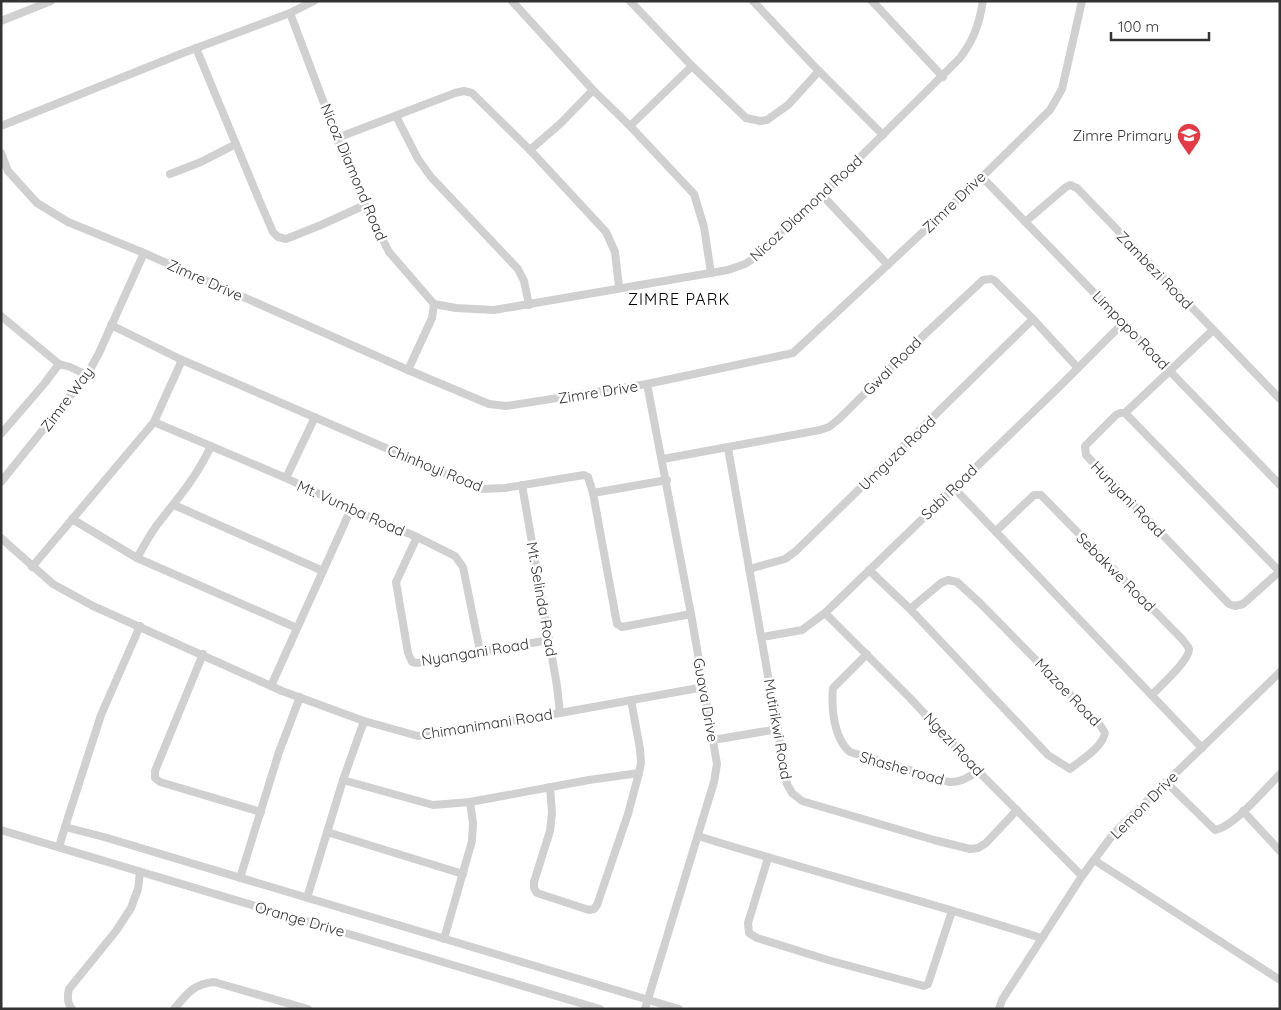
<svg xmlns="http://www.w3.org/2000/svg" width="1281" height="1010" viewBox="0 0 1281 1010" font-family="Quicksand,sans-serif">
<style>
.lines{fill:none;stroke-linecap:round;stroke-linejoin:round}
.minor{stroke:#d0d0d0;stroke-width:8}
.labels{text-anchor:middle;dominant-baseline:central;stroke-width:5;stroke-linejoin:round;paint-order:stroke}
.poi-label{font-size:15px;fill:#333;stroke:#fff;text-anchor:end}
.street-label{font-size:15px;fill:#333;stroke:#fff}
.neighbourhood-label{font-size:16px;letter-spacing:1px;fill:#000;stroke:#fff}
</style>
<rect width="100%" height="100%" fill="#fff"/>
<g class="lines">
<!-- minor -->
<g class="minor">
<path d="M512,1L593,90L630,126L694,194L704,227L711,273"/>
<path d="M630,1L692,66L746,118L760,121L767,120L788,105L819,71"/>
<path d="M753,1L813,65L883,135"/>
<path d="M872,1L943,77"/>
<path d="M290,13L337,138L365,205L389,252L434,304L456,308L494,310L728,270L745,264L751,260L822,195L960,58C974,39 979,25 983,1"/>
<path d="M1,21L51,1"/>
<path d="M196,48L260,202L273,232L278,237L286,239L321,225L365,205"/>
<path d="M396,116L418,159L431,177L518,269L524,281L529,305"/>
<path d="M1,126L183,53L290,13L314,1"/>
<path d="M630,126L692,66"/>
<path d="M337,138L455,93L464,91L472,93L530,150L606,232L615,252L619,287"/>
<path d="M530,150L561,123L593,90"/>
<path d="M1,153L8,171L37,203L68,222L144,253L408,370L489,404L506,406L647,384L793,353L982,177L1050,110L1062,89L1082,1"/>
<path d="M170,174L201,162L236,144"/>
<path d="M982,177L1280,485"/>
<path d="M822,195L888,265"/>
<path d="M1025,222L1066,187L1070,185L1077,188L1280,399"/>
<path d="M1,316L59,364L70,367L87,375"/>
<path d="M111,325L182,360L481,489L505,488L584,475L588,477L593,493L617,624L622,627L691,614"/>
<path d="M408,370L432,318L434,304"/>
<path d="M1125,413L1213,330"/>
<path d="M154,422L286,478L351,509L417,537L455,556L463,567L480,651"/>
<path d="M1,434L44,384L59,364"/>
<path d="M728,448L787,784L792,793L802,801L934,840L970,849L978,848L986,843L1017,810"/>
<path d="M663,459L820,430L829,427L839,419L923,336L983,280L991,279L994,280L1033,319L1077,367"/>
<path d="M286,478L315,417"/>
<path d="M1,482L87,375L99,353L144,253"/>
<path d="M522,485L557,686L560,713"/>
<path d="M953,487L1202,748"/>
<path d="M593,493L667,480"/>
<path d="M174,505L323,571"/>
<path d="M72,519L137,558L297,628"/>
<path d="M996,531L1034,495H1041L1182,639C1184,642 1188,646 1189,649C1190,660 1160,686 1152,695"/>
<path d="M417,537L396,582L408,653L412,662L417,663L549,640"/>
<path d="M1,538L53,584L93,606L282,691L364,721L418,736L560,713L704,687"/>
<path d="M137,558C144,546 151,532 160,521C180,496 197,476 211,446"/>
<path d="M32,567L154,422L182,360"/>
<path d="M749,569L785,559L796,551L1033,319"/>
<path d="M869,570L910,609L1048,755L1070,769C1081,760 1102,748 1105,733L1100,725L980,603L957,582L948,580L941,583L910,609"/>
<path d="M1279,572L1243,604L1235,606L1229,604L1086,455L1085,446L1116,415L1120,413H1125L1280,572"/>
<path d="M825,613L910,698L978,771L1082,876"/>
<path d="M762,637L802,630L825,613L1059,387L1124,322"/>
<path d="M203,654L155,771V778L160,782L261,812"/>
<path d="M867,654L833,688C831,708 834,739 850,752L949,782C961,783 968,777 978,771"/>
<path d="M271,686L351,509"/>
<path d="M713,740L778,729"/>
<path d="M343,780L433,805L470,802L589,780L639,773"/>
<path d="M1166,782L1215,830C1234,827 1266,788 1280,774"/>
<path d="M550,787L552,813L550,831L534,882V888L537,893L589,910L594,909L597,905L628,814L639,773L641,763L640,749L631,700"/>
<path d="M1243,811L1280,851"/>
<path d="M65,827L101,715L140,626"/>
<path d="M1,830L600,1009"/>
<path d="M327,832L463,874"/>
<path d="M698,836C812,872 928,901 1041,938"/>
<path d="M59,847L65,827L104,837L679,1009"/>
<path d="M768,858L748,923L749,933L757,938L828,960L924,986L928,984L952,911"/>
<path d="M1094,860L1280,980"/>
<path d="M240,878L279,752L300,697"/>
<path d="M307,898L343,780L364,721"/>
<path d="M444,939L472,841L473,823L470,802"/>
<path d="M72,1009C67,1003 67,997 69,989L116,931L131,908L138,889L140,872"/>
<path d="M174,1009C187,994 193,984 214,982L308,1009"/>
<path d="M645,1009L714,782L717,764L691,614L647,384"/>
<path d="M999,1009L1002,1000L1082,876L1114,833L1280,672"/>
</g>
</g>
<!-- icons -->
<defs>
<symbol id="school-pin" viewBox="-11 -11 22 30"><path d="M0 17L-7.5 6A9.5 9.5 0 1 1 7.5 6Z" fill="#e63946" stroke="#fff"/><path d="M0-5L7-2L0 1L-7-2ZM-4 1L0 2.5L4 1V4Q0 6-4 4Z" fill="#fff"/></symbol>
</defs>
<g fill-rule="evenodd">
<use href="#school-pin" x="1175" y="121" width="28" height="38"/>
</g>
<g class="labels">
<!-- poi labels -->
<g class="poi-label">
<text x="1172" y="135">Zimre Primary</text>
</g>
<!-- street labels -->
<g class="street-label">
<text transform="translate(354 172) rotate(67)">Nicoz Diamond Road</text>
<text transform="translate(954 202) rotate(-44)">Zimre Drive</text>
<text transform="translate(806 208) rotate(-43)">Nicoz Diamond Road</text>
<text transform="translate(1155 270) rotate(46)">Zambezi Road</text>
<text transform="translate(205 280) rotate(24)">Zimre Drive</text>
<text transform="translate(1131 330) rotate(46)">Limpopo Road</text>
<text transform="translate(892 366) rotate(-45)">Gwai Road</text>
<text transform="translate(598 392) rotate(-9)">Zimre Drive</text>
<text transform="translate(67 399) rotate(-53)">Zimre Way</text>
<text transform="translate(897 453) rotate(-44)">Umguza Road</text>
<text transform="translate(435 468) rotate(22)">Chinhoyi Road</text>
<text transform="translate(949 492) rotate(-44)">Sabi Road</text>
<text transform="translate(1128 499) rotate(46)">Hunyani Road</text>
<text transform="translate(351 508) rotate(24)">Mt. Vumba Road</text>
<text transform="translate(1116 572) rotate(45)">Sebakwe Road</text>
<text transform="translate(542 599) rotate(80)">Mt. Selinda Road</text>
<text transform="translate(475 652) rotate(-9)">Nyangani Road</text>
<text transform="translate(1068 692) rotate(46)">Mazoe Road</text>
<text transform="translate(706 700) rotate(80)">Guava Drive</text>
<text transform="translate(487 724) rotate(-9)">Chimanimani Road</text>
<text transform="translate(778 729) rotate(80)">Mutirikwi Road</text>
<text transform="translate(954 744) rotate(47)">Ngezi Road</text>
<text transform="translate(902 768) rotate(16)">Shashe road</text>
<text transform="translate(1144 805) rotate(-45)">Lemon Drive</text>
<text transform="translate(300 919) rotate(16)">Orange Drive</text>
</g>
<!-- neighbourhood labels -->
<g class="neighbourhood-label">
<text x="679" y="299">ZIMRE PARK</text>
</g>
</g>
<!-- border -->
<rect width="1281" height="1010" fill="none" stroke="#333333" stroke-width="5"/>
<!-- scale -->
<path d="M1111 32v8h98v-8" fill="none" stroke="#333333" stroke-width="2.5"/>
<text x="1118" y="32" font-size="15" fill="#333333" stroke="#ffffff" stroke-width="4" paint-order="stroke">100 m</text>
</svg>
